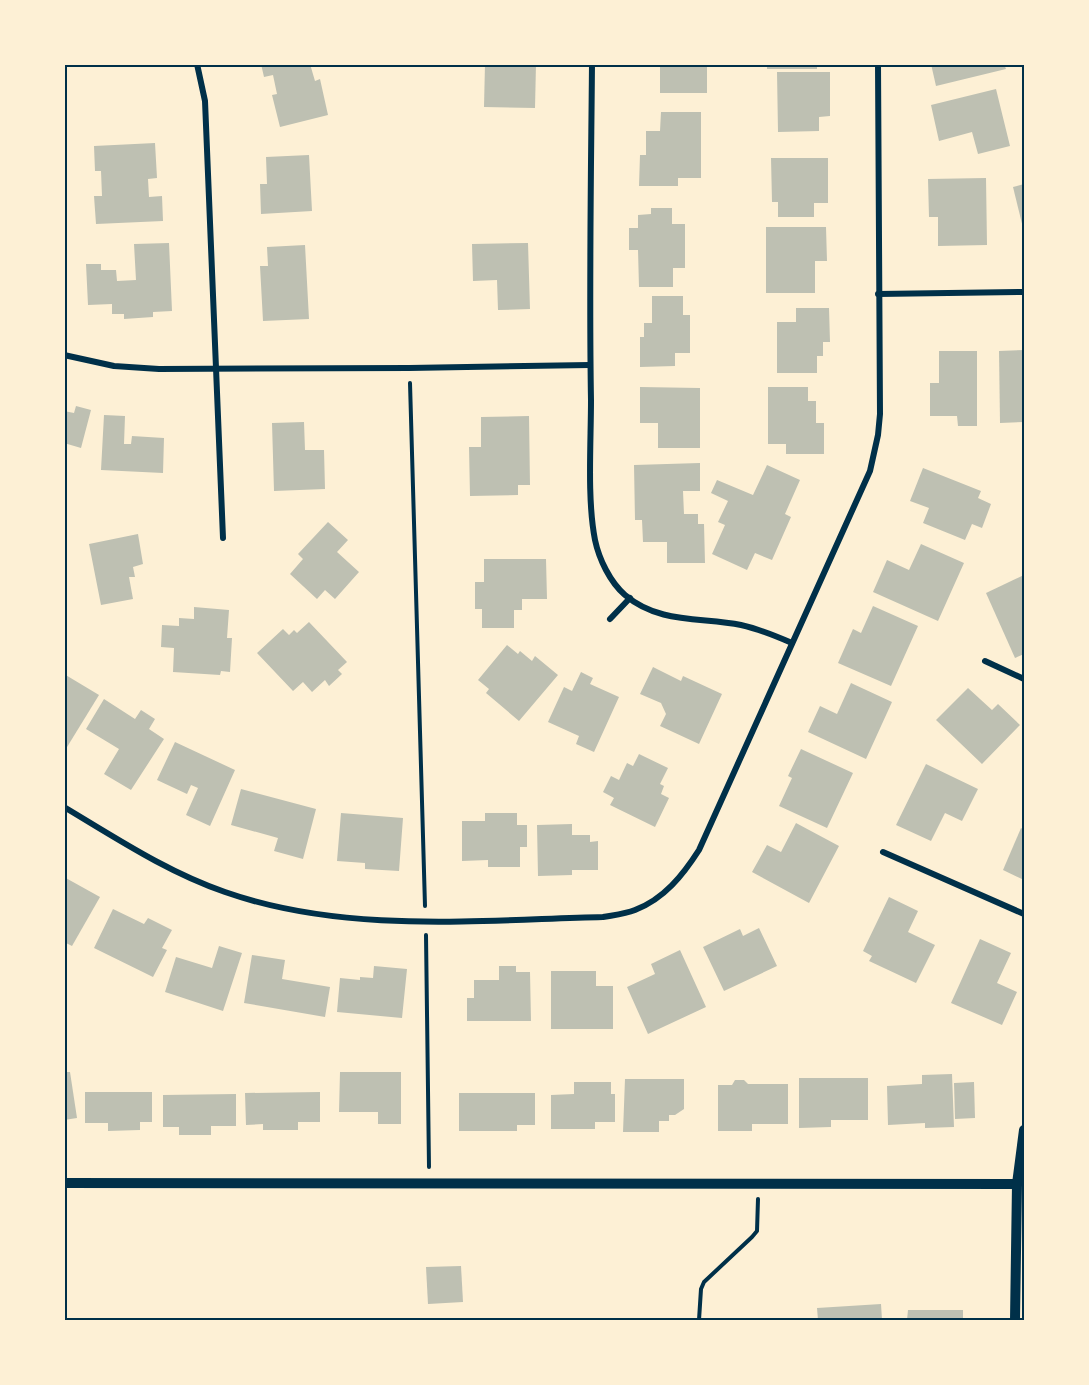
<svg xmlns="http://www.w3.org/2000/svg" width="1089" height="1385" viewBox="0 0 1089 1385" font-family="Karla,sans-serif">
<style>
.building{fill:#bec0b2}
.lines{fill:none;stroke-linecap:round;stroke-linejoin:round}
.path{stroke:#003049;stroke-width:4}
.minor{stroke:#003049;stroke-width:6}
.tertiary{stroke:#003049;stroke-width:10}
.neatline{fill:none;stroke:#003049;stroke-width:2}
</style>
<rect width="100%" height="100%" fill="#fdf0d5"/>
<!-- building -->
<g class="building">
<path d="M261,64H310L315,81L320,79L328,115L280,127L272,95L277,94L273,75L264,77Z"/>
<path d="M485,64H536L535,108L484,107Z"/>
<path d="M643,64H707V93H660V67H643Z"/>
<rect x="767" y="64" width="50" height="5"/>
<path d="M931,64H1004L1006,69L936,86Z"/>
<path d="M777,72H830V116L819,117V131L778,132Z"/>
<path d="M996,89L1010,146L978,154L972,132L939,141L931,105Z"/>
<path d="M661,112H701V178H678V186H639L640,155H646V131H660Z"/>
<path d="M155,143L157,178L148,179L149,197L162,196L163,221L96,224L94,196H102L101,171H95L94,146Z"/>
<path d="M309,155L312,211L261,214L260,184H267L266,157Z"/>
<path d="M771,158H828V203H814V217H778V202H772Z"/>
<path d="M986,178L987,245L938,246V217H929L928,179Z"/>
<path d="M1024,184V232L1013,187Z"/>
<path d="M651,208H672V224H685V268H673V287H639L638,250H629V228H638V215L651,214Z"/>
<path d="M766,227H826L827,261H815V293H766Z"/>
<path d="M169,243L172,311L153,312V317L124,319V314H112V304L88,305L86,264H101V270H116L117,281L136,280L134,244Z"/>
<path d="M528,243L530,309L498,310L497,280L473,281L472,244Z"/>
<path d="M305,245L309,319L263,321L260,266H268L267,247Z"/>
<path d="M652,296H683V315H690V353H675V366L640,367V337H644V323H652Z"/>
<path d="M796,308H829L830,342H823V356H817V373H777V322H796Z"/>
<path d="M1024,350V422L1000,423L999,351Z"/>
<path d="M939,351H977V426H958L957,416H930V383H939Z"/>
<path d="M640,387L700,388V448H658V423H640Z"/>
<path d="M768,387H808V401H816V423H824V454H786V444H768Z"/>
<path d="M76,406L91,410L81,448L64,443V411L74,413Z"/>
<path d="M104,415L125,416L124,444H131L132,436L164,438L163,473L101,470Z"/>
<path d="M529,416L530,485H518V495L470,496L469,447H481V417Z"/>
<path d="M304,422L305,450H324L325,489L274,491L272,423Z"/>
<path d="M700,463V491H683L684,514H698V524H704L705,563H667V542H643L642,520H635L634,465Z"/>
<path d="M767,465L800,480L785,514L791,517L772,560L755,553L747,570L712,554L725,525L718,522L728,501L711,493L717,480L753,495Z"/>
<path d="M923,468L981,491L978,498L991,504L982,528L972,524L965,540L923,523L929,508L910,501Z"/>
<path d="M328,522L348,540L337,552L359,572L335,599L325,590L317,599L290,574L303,559L298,554Z"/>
<path d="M138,534L143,564L133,567L135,577H129L133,599L101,605L89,544Z"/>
<path d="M921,544L964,563L938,621L873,592L887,560L909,570Z"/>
<path d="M484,559H546L547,599H522V610H514V628H482V609H475V582H484Z"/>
<path d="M1024,575V654L1015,658L986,593Z"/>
<path d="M873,606L918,626L891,686L838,663L853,629L861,633Z"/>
<path d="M194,607L229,610L227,638H232L230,672L221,671L220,675L173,672L174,648L161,647L162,625L179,626V618L194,619Z"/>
<path d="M309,622L347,662L338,670L342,674L329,686L325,680L312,692L303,682L293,691L257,653L283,629L289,635L294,630L297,633Z"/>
<path d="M507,645L518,654L520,651L532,661L535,656L558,675L519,721L486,693L489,689L478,680Z"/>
<path d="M653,667L681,681L683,676L722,694L699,744L660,726L666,714L661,703L640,694Z"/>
<path d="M581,672L593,678L590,684L619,697L594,752L576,744L579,736L548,722L564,687L572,691Z"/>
<path d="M64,674L99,695L64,752Z"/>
<path d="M851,683L892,702L866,759L808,732L820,706L837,714Z"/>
<path d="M968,688L992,710L998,704L1020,725L982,764L936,720Z"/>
<path d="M104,699L135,719L141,710L155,719L149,729L164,739L131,790L104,774L119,749L86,729Z"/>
<path d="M175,742L235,770L210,826L186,815L198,788L191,785L187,794L157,780Z"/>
<path d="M801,749L853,773L827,828L779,806L792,778L788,776Z"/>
<path d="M639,754L668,768L660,784L664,786L661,794L669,798L655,827L610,805L614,798L603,792L611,776L619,780L627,763L633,766Z"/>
<path d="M926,764L978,789L962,821L945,813L931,841L896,825Z"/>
<path d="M241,789L316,809L303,859L274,851L278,838L231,825Z"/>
<path d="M341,813L403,818L399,871L365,869V863L337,861Z"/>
<path d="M485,813H517V825H527V847H520V867H488V860L462,861V821H485Z"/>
<path d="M796,823L839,846L809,903L752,872L767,845L781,852Z"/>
<path d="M572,824V835H590V842L598,841V870H572V875L538,876L537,825Z"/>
<path d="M1021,828L1024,830V880L1003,870Z"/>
<path d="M64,877L100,897L72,946L64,942Z"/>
<path d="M889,897L918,911L908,932L935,945L916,983L869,961L872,956L863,951Z"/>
<path d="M113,909L144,924L148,918L172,930L162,948L167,950L153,977L94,948Z"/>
<path d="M759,928L777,966L724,991L703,947L740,929L743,936Z"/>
<path d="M980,939L1011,953L997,983L1017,992L1002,1025L951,1003Z"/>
<path d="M219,946L242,953L223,1011L165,992L176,957L212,968Z"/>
<path d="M680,950L706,1007L648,1034L627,987L655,974L651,964Z"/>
<path d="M252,955L285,960L282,979L330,987L325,1017L244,1003Z"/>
<path d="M374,966L407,969L402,1018L337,1012L340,978L360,980V977L373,978Z"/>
<path d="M499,966H516V972H530L531,1021H467V998H474V980H499Z"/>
<path d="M551,971H596V986H613V1029H551Z"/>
<path d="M64,1072H70L77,1118L64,1120Z"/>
<path d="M340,1072H401V1124H378V1112H339Z"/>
<path d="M952,1074L954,1127L925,1128V1123L888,1125L887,1086L922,1084V1075Z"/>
<path d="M799,1078H868V1120H831V1127L799,1128Z"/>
<path d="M625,1079H684V1109L675,1115H669V1121H659V1132H623Z"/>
<path d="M735,1080H744L748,1084H788V1124H752V1131H718V1085H732Z"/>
<path d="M574,1082H611V1094H615V1122H595V1129H551V1095L574,1094Z"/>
<path d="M974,1082L975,1118L955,1119L954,1083Z"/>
<path d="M85,1092H152V1122H140V1130L108,1131V1123H85Z"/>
<path d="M320,1092V1122H298V1130H263V1124L246,1125L245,1093Z"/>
<path d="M459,1093H535V1125H517V1131H459Z"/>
<path d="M236,1094V1126H211V1135H179V1127H163V1095Z"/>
<path d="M461,1266L463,1302L428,1304L426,1267Z"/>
<path d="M881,1304L882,1320H818L817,1308Z"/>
<path d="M908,1310H963V1320H907Z"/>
</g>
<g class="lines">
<!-- path -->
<g class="path">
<path d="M410,383L425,906"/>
<path d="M426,935L429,1167"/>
<path d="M699,1320L701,1289L704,1282L752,1237L757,1231L758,1199"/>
</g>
<!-- minor -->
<g class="minor">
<path d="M197,64L205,101L223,538"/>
<path d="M592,64C591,176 589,288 591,400C591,443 587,499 595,540C599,559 610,582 625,595C659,624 701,617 741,625C759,629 776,636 792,643"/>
<path d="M878,294L1024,292"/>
<path d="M64,355L114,366L159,369L409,368L590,365"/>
<path d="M610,619L630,598"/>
<path d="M985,661L1024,679"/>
<path d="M64,807C116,838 167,872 225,892C345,934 478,920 603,917C614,915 625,914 635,910C664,899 683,875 699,850L870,471L878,435L880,414L878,64"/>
<path d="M883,852L1024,914"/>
</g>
<!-- tertiary -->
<g class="tertiary">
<path d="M64,1183L1017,1184"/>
<path d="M1015,1320L1017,1184L1024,1130"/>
</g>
</g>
<!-- border -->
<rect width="1089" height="1385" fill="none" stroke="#fdf0d5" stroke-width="132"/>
<rect x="66" y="66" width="957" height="1253" class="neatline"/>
</svg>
